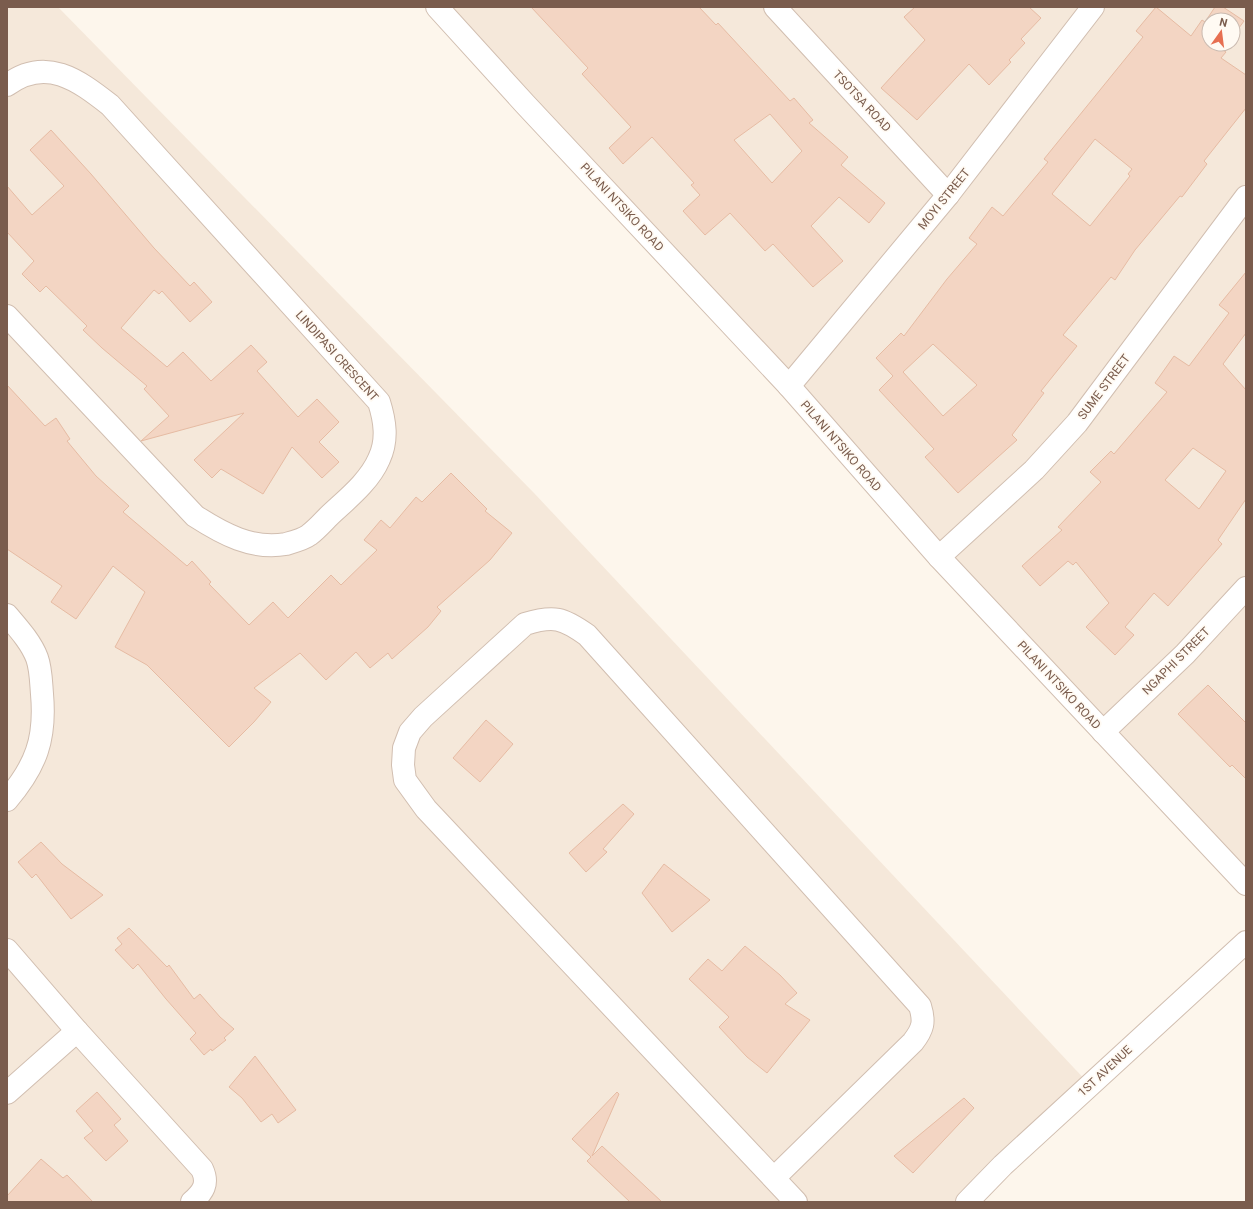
<svg xmlns="http://www.w3.org/2000/svg" width="1253" height="1209" viewBox="0 0 1253 1209" font-family="Roboto,sans-serif">
<style>
.residential{fill:#f5e8da;fill-rule:evenodd}
.building{fill:#f3d5c3;stroke:#e6bba3;fill-rule:evenodd}
.lines{fill:none;stroke-linecap:round;stroke-linejoin:round}
.minor-casing{stroke:#d1beb0;stroke-width:24}
.minor{stroke:#fff;stroke-width:22}
.labels{text-anchor:middle;dominant-baseline:central;stroke-width:3.5;stroke-linejoin:round;paint-order:stroke}
.street-label{font-size:12px;fill:#7a5c4d;stroke:#fffaf3}
</style>
<rect width="100%" height="100%" fill="#fdf6ec"/>
<!-- residential -->
<g class="residential">
<path d="M7,7H58L534,493L1090,1085L967,1202H7Z"/>
<path d="M441,7H1246V884ZM1209,20H1233V44H1209Z"/>
</g>
<!-- building -->
<g class="building">
<path d="M531,7H699L716,25L718,23L790,101L794,98L813,120L809,123L848,157L841,165L885,203L869,223L839,197L811,226L843,261L813,287L773,244L765,251L730,213L705,235L683,211L700,195L691,185L694,183L652,137L623,164L609,148L631,127L582,74L588,68ZM770,114L802,151L772,183L734,140Z"/>
<path d="M915,7H1029L1041,18L1021,39L1025,43L1009,60L1011,62L989,85L969,64L917,120L881,88L925,40L904,17Z"/>
<path d="M1156,7L1191,36L1202,20L1205,22L1215,7H1223L1244,21L1233,36V20H1209V44H1227L1223,50L1226,52L1221,58L1246,75V108L1204,161L1207,164L1182,197L1180,196L1135,250L1115,280L1111,277L1063,335L1077,346L1041,391L1044,393L1012,435L1017,440L958,493L925,457L934,449L879,390L893,376L876,358L901,333L904,336L947,279L977,244L969,238L992,207L1003,216L1048,162L1044,159L1143,37L1136,31ZM1095,139L1132,169L1128,174L1130,176L1090,226L1052,194ZM933,344L977,385L943,416L903,372Z"/>
<path d="M51,130L91,174L154,248L190,286L194,282L212,302L190,322L162,291L159,294L154,290L121,328L167,367L183,352L211,381L251,345L267,362L257,371L298,417L317,399L339,422L319,442L339,462L322,478L292,447L263,494L221,469L212,478L194,460L244,413L141,441L169,416L144,389L147,386L102,348L83,330L87,326L46,286L40,292L22,274L34,261L7,232V186L32,215L64,186L30,150Z"/>
<path d="M1246,272V333L1223,364L1246,390V499L1218,540L1222,544L1168,606L1154,593L1125,627L1134,635L1115,655L1086,627L1109,603L1076,562L1073,565L1068,561L1040,586L1022,566L1062,530L1058,527L1101,482L1090,472L1111,451L1114,454L1167,392L1155,383L1174,356L1189,366L1229,313L1219,305ZM1193,448L1226,471L1199,509L1165,480Z"/>
<path d="M7,385L45,426L56,418L70,439L67,441L96,476L129,506L123,512L187,566L192,561L211,582L209,584L249,625L273,602L288,618L331,575L341,585L377,550L364,540L381,520L390,528L416,497L422,502L451,473L487,509L485,511L512,533L490,560L437,607L441,611L428,627L392,659L388,653L370,668L356,652L326,680L300,653L254,688L271,702L254,722L229,747L147,665L115,647L145,592L113,566L76,619L51,602L62,586L7,549Z"/>
<path d="M1208,685L1246,723V779L1232,765L1230,767L1178,714Z"/>
<path d="M486,720L513,744L480,782L453,758Z"/>
<path d="M623,804L634,814L603,849L607,852L586,872L569,853Z"/>
<path d="M41,842L62,864L103,895L71,919L36,874L32,878L18,862Z"/>
<path d="M664,864L710,900L672,932L642,893Z"/>
<path d="M129,928L167,967L169,965L194,999L200,994L220,1017L234,1029L224,1038L226,1040L212,1051L211,1049L204,1055L190,1039L196,1033L166,999L138,964L133,969L115,950L122,944L117,938Z"/>
<path d="M745,946L780,975L797,993L785,1004L810,1020L767,1073L747,1057L719,1027L729,1017L689,979L708,959L722,971Z"/>
<path d="M255,1056L296,1110L278,1123L272,1114L261,1122L242,1098L229,1087Z"/>
<path d="M97,1092L121,1119L114,1125L128,1141L106,1161L84,1138L93,1131L76,1111Z"/>
<path d="M617,1092L619,1094L592,1156L602,1146L662,1202H630L587,1161L591,1157L572,1139Z"/>
<path d="M964,1098L974,1108L913,1173L894,1156Z"/>
<path d="M41,1159L63,1178L67,1175L93,1202H7V1196Z"/>
</g>
<g class="lines">
<defs>
<g id="minor">
<path d="M437,7L525,104L789,386L939,557L1246,884"/>
<path d="M775,7L948,195"/>
<path d="M7,85C46,56 78,80 110,105L379,402C385,421 388,440 379,459C369,482 347,499 329,516C323,522 316,530 309,535C304,539 293,542 286,544C252,550 223,534 195,516L7,316"/>
<path d="M789,386L948,195L1093,7"/>
<path d="M939,557L1034,470L1077,423L1246,197"/>
<path d="M7,615C18,628 31,642 37,658C41,669 41,682 42,694C46,739 36,766 7,800"/>
<path d="M1103,732L1185,654L1246,588"/>
<path d="M7,950L77,1031L202,1169C209,1184 203,1192 192,1202"/>
<path d="M7,1093L77,1031"/>
<path d="M774,1178L913,1042C923,1029 925,1022 920,1006L587,635C563,618 554,615 525,624L423,717L410,732L404,748L403,765L405,780L426,809L796,1202"/>
<path d="M967,1202L1003,1165L1246,942"/>
</g>
</defs>
<!-- minor casing -->
<use href="#minor" class="minor-casing"/>
<!-- minor -->
<use href="#minor" class="minor"/>
</g>
<g class="labels">
<!-- street labels -->
<g class="street-label">
<text transform="translate(862 101) rotate(47)">TSOTSA ROAD</text>
<text transform="translate(944 199) rotate(-51)">MOYI STREET</text>
<text transform="translate(622 207) rotate(47)">PILANI NTSIKO ROAD</text>
<text transform="translate(337 356) rotate(48)">LINDIPASI CRESCENT</text>
<text transform="translate(1104 387) rotate(-53)">SUME STREET</text>
<text transform="translate(841 446) rotate(49)">PILANI NTSIKO ROAD</text>
<text transform="translate(1176 661) rotate(-45)">NGAPHI STREET</text>
<text transform="translate(1059 685) rotate(47)">PILANI NTSIKO ROAD</text>
<text transform="translate(1105 1071) rotate(-43)">1ST AVENUE</text>
</g>
</g>
<!-- border -->
<rect width="1253" height="1209" fill="none" stroke="#7a5c4d" stroke-width="16"/>
<!-- north arrow -->
<g transform="translate(1221 32) rotate(14)"><circle r="19" fill="#fffaf3" stroke="#cabbb1"/>
<path d="M0-3L7 15L0 10L-7 15Z" fill="#e76f51"/>
<text y="-6" font-size="11" font-weight="bold" text-anchor="middle" fill="#7a5c4d">N</text>
</g>
</svg>
